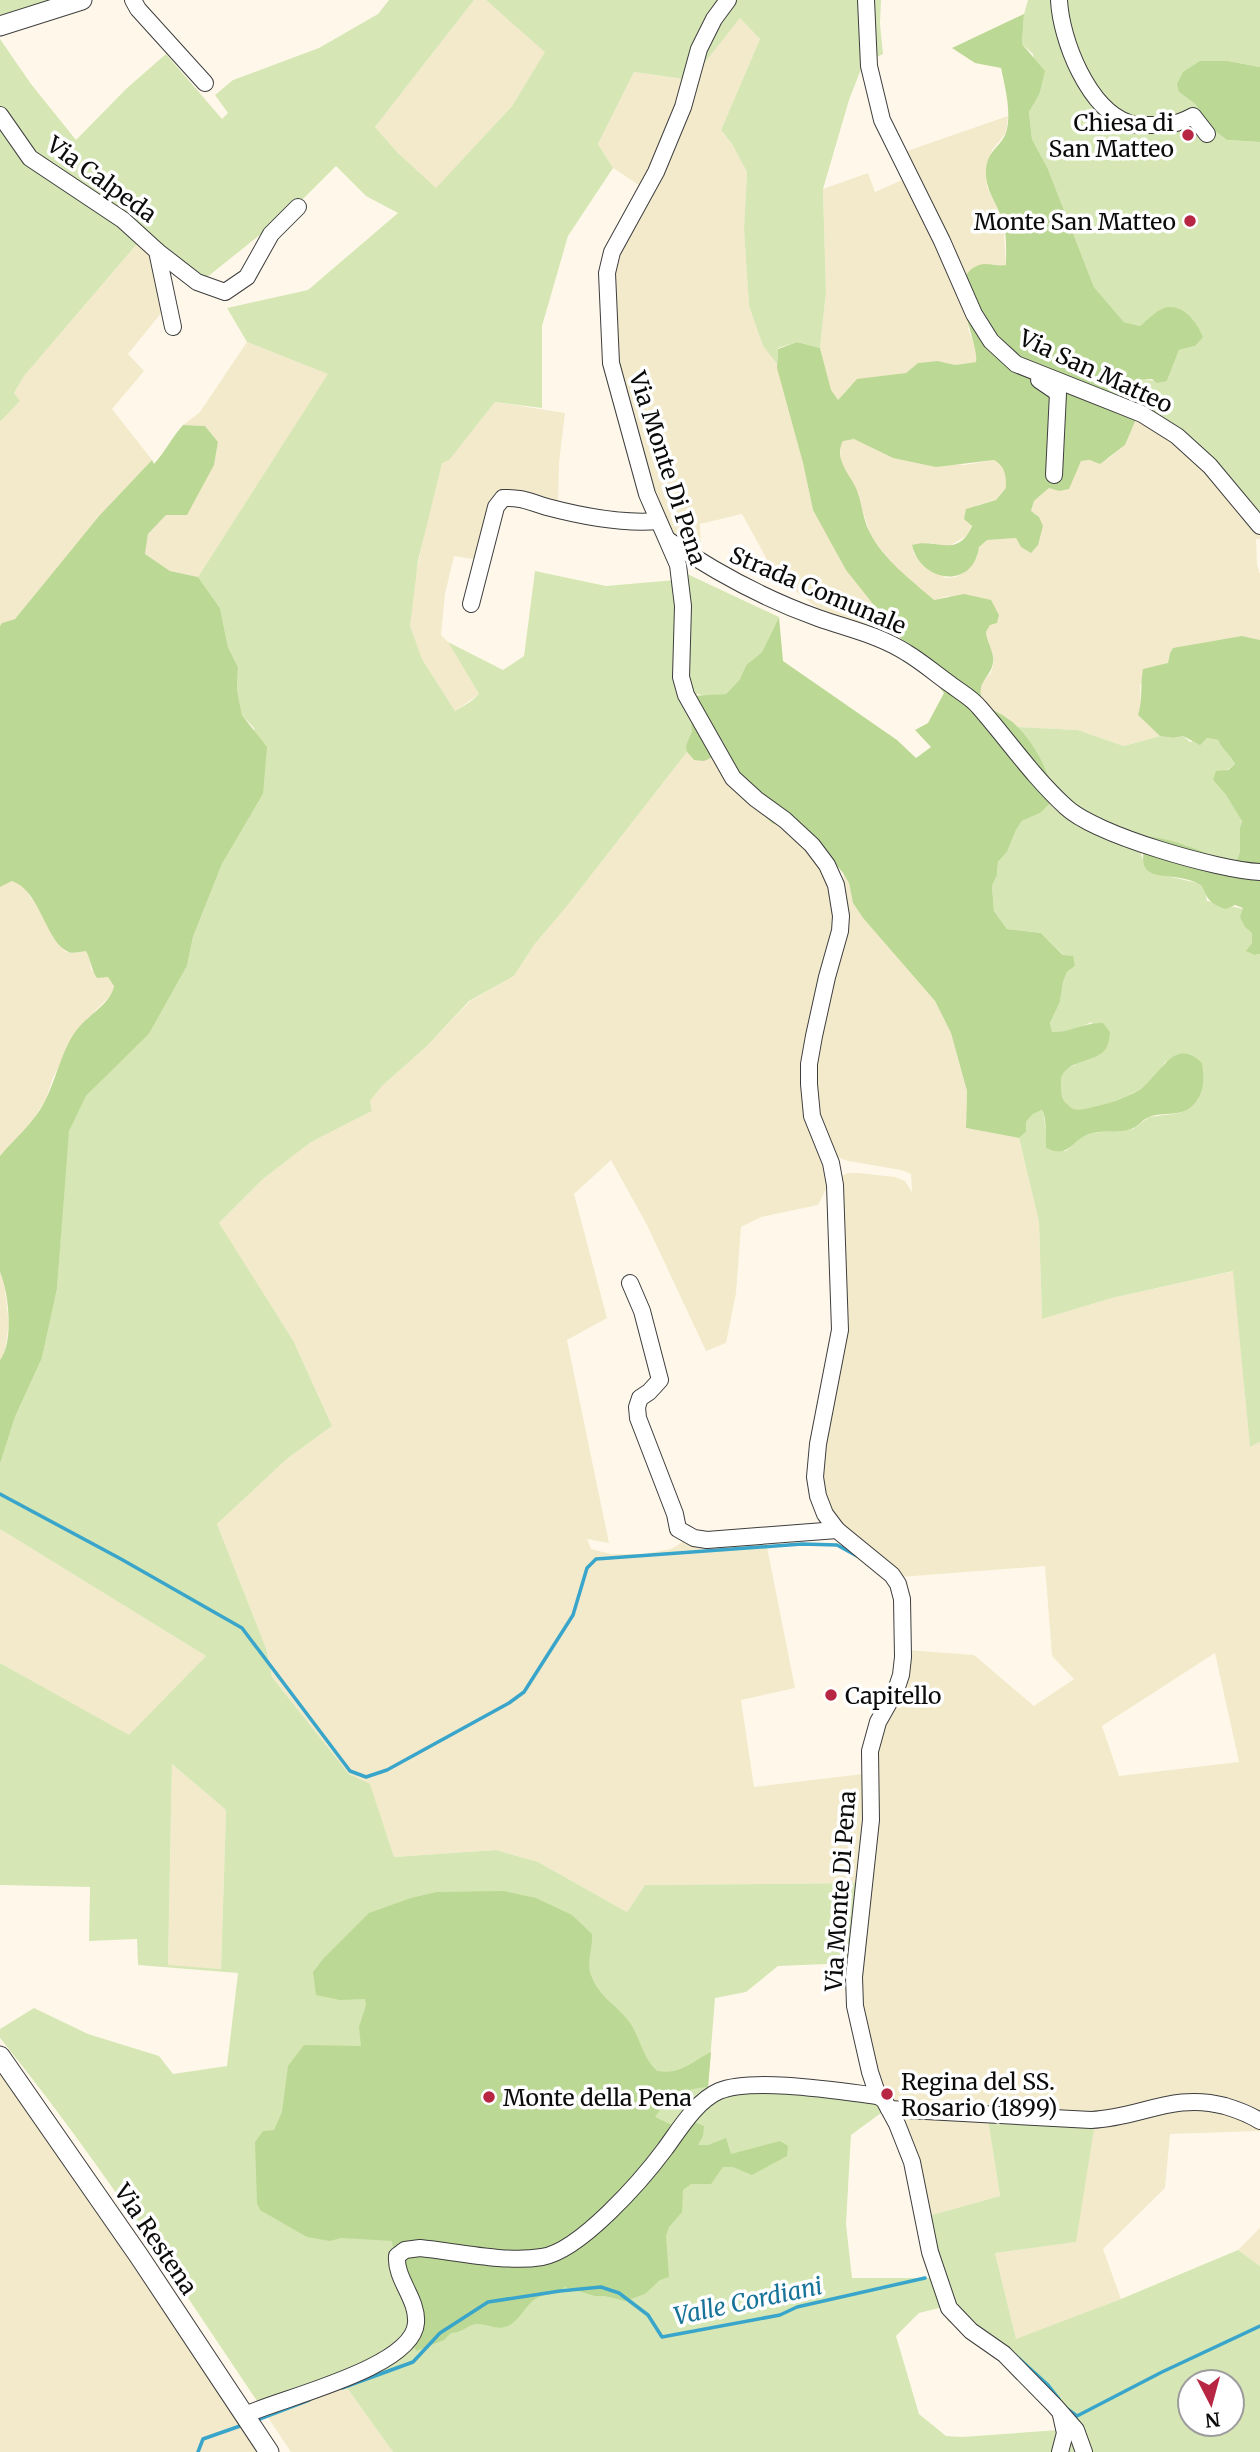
<svg xmlns="http://www.w3.org/2000/svg" width="1260" height="2452" viewBox="0 0 1260 2452" font-family="Merriweather,serif">
<style>
.farmland{fill:#f3eacb;fill-rule:evenodd}
.green{fill:#d6e7b5;fill-rule:evenodd}
.forest{fill:#bcd895}
.lines{fill:none;stroke-linecap:round;stroke-linejoin:round}
.stream{stroke:#39a5ca;stroke-width:3.5}
.minor-casing{stroke:#3e3e3e;stroke-width:18}
.tertiary-casing{stroke:#3e3e3e;stroke-width:21}
.minor{stroke:#fff;stroke-width:16}
.tertiary{stroke:#fff;stroke-width:19}
.poi-dot{fill:#b72743;stroke:#fff;stroke-width:2.5}
.labels{text-anchor:middle;dominant-baseline:central;stroke-width:7;stroke-linejoin:round;paint-order:stroke}
.poi-label{font-size:23px;fill:#0b0b0b;stroke:#fff;text-anchor:start}
.street-label{font-size:23px;fill:#0b0b0b;stroke:#fff}
.water-label{font-size:24px;font-style:italic;fill:#187399;stroke:#fff}
</style>
<rect width="100%" height="100%" fill="#fff8ea"/>
<!-- farmland -->
<g class="farmland">
<path d="M474,0H486L546,51L512,106L436,189L398,153L375,127Z"/>
<path d="M740,17L760,39L721,130L732,144L747,172L744,229L749,306L763,346L777,364L803,463L813,510L893,628L832,619L776,576L742,514L700,524L701,549L683,571L640,476L603,288L645,189L613,168L598,144L634,72L691,80Z"/>
<path d="M1008,116L1006,133L992,150L986,172L987,187L1003,220L1006,265L997,267L984,264L968,329L978,353L976,362L955,365L938,361L918,363L906,373L850,386L838,400L831,391L820,348L826,292L823,189L868,173L875,192L918,173L907,151Z"/>
<path d="M143,237L170,302L128,354L144,371L112,409L152,460L99,516L15,619L2,623L0,626V422L20,401L14,393L24,376Z"/>
<path d="M247,342L329,374L198,577L170,571L145,554L148,534L214,465L218,442L205,426L183,425L200,412Z"/>
<path d="M495,402L565,413L559,463L558,506L505,504L491,562L454,556L445,594L441,635L448,642L479,694L455,711L422,659L415,642L410,626L413,589L430,505L442,462L449,459Z"/>
<path d="M1137,417L1190,450L1260,528V539H1256L1257,565L1260,574V640L1242,636L1170,653L1168,663L1140,685L1141,707L1138,715L1160,736L1124,746L1078,730L1017,727L1008,718L991,710L983,700L980,691L981,682L991,673L994,661L986,632L990,625L948,596L934,600L894,567L870,534L856,489L841,462L840,446L843,440L855,439L893,458L964,465L994,460L1001,464L1006,473V488L996,500L977,505L968,535L951,545L942,547L932,543L912,545L914,554L928,568L946,578L956,577L965,572L977,557L978,547L986,540L1016,538L1021,547L1039,517L1031,511L1034,501L1049,488L1059,491L1072,479L1081,461L1108,459L1125,445Z"/>
<path d="M687,752L694,760L715,756L812,852L828,878L836,906L806,1113L828,1178L826,1189L818,1205L761,1217L741,1227L736,1293L726,1343L706,1351L647,1225L611,1160L574,1194L607,1318L567,1340L609,1543L587,1539L591,1549L611,1554H644L671,1549L691,1537L764,1532L795,1688L741,1700L754,1787L863,1774L865,1796L860,1883L645,1885L627,1912L538,1862L496,1850L394,1857L370,1785L349,1774L272,1677L266,1648L217,1524L288,1458L332,1426L294,1342L218,1224L263,1179L311,1142L372,1111L370,1101L382,1086L427,1046L470,1001L514,976L534,945L567,906Z"/>
<path d="M843,873L849,883L853,903L863,918L935,1001L951,1033L967,1091L966,1128L1019,1138L1039,1222L1042,1319L1112,1298L1234,1271L1250,1447L1260,1442V2131L1170,2134L1165,2188L1103,2249L1121,2299L1016,2340L995,2253L1076,2242L988,2120L1000,2196L921,2218L880,2077L863,2008L859,1985L876,1745L907,1650L974,1655L1034,1706L1074,1679L1052,1656L1045,1566L901,1577L842,1527L823,1501L820,1480L838,1367L839,1177L848,1173H859L895,1177L905,1181L912,1192L911,1174L901,1170L848,1161L837,1157L822,1129L814,1069L847,912ZM1215,1653L1239,1762L1119,1776L1102,1726Z"/>
<path d="M12,881L22,885L45,918L59,945L66,952L77,953L86,950L90,960L91,970L108,977L114,985L112,994L78,1028L53,1078L45,1101L32,1121L0,1156V887Z"/>
<path d="M0,1272L4,1282L9,1324L4,1355L0,1360Z"/>
<path d="M0,1529L206,1656L129,1736L0,1663Z"/>
<path d="M172,1764L226,1810L221,1969L168,1966Z"/>
<path d="M0,2066L263,2452H0Z"/>
<path d="M1260,2228V2266L1238,2250Z"/>
<path d="M342,2381L393,2452H291L261,2407Z"/>
</g>
<!-- green -->
<g class="green">
<path d="M0,0H82L0,25Z"/>
<path d="M389,0H474L375,127L398,153L436,188L512,106L545,52L486,0H881L880,24L883,54L863,64L849,100L823,189L826,292L820,348L797,342L778,348L777,364L763,346L749,306L744,229L747,172L732,144L721,130L760,39L740,18L691,80L634,72L598,144L613,168L568,236L542,326V408L495,402L449,460L442,463L418,561L410,626L422,659L455,711L470,702L479,694L448,642L503,670L524,656L535,571L606,586L675,580L683,572L779,617L762,652L746,665L740,679L726,694L707,696L697,694C689,714 692,709 692,729C692,737 686,743 687,752L567,906L534,945L514,976L469,1001L427,1046L382,1086L370,1101L372,1111L311,1142L263,1179L219,1223L294,1342L332,1426L288,1458L217,1524L266,1648L272,1677L349,1774L370,1784L394,1857L496,1850L538,1862L627,1912L645,1885L860,1883L851,1963L778,1966L746,1992L715,1998L708,2087L729,2083L864,2086L881,2084L885,2091L887,2090L892,2105L851,2135L846,2224L852,2278H938L921,2218L1000,2196L988,2120L1095,2123L1076,2242L995,2253L1016,2339L1121,2299L1238,2250L1260,2266V2452H393L342,2381L261,2407C177,2282 95,2155 0,2038V2029L34,2008L88,2034L159,2056L173,2074L227,2066L238,1973L138,1965L137,1939L89,1941L90,1887L0,1885V1663L129,1735L206,1656L0,1529V1464L15,1417L42,1358L57,1289L68,1131L86,1096L149,1034L187,966L193,937L222,864L263,794L254,728L242,715L237,689L238,667L228,647L220,608L198,577L328,374L247,342L227,308L308,290L398,213L366,196L336,166L296,206L201,282L143,237L24,376L14,393L20,401L0,422V130L4,126L0,120V39L31,84L76,140L127,88L166,54L222,119L228,113L215,95L233,80L319,48L378,14ZM172,1764L226,1810L221,1969L168,1965ZM943,2307L947,2320L990,2355L1009,2366L1055,2414L1059,2430L962,2437L946,2436L919,2414L896,2336L919,2313ZM1190,2382H1232V2424H1190Z"/>
<path d="M1028,0H1260V67L1228,61L1179,92L1195,104L1216,132L1227,140L1260,142V528L1190,450L1119,406L1130,384L1140,380L1167,381L1179,350L1195,346C1178,304 1180,295 1140,326L1124,322L1094,287L1048,169L1032,139L1029,112L1039,95L1033,54L1022,44L1024,14Z"/>
<path d="M1017,727L1078,730L1124,746L1160,736L1173,738L1183,736L1190,742L1207,738L1218,740C1222,750 1230,754 1235,764L1213,780L1226,795L1242,820C1235,837 1247,851 1232,866L1186,845L1147,836L1141,855L1149,872L1198,883L1205,891L1207,901L1244,909L1245,927L1253,933L1252,943L1255,955L1260,954V1442L1250,1447L1233,1271L1112,1298L1042,1319L1039,1222L1019,1138L1026,1132V1122L1033,1114L1042,1110C1047,1121 1044,1135 1046,1148L1066,1151L1082,1137L1092,1133L1133,1129L1149,1117L1180,1113L1166,1061C1158,1072 1151,1082 1140,1089C1128,1097 1090,1112 1077,1110C1069,1109 1064,1102 1062,1095C1059,1085 1060,1078 1065,1069L1075,1065L1092,1022L1071,1031L1052,1033L1050,1023L1060,1002L1063,982L1067,972L1075,966L1041,933L1007,929L994,911L992,886L997,875L998,862L1007,852L1016,830L1022,821L1040,813C1043,767 1047,764 1017,727Z"/>
</g>
<!-- forest -->
<g class="forest">
<path d="M1024,14L1022,44L1045,71L1039,95L1029,112L1032,139L1048,169L1094,287L1124,322L1140,326C1147,320 1156,311 1164,308C1182,302 1197,322 1203,337L1195,346L1179,350L1167,381L1157,383L1152,379L1140,380L1130,384L1125,402L1137,417L1125,445L1100,464L1090,460L1081,461L1069,489L1059,491L1049,488L1034,501L1031,511L1039,517L1043,526L1038,545L1031,553L1021,547L1016,538L987,540L979,547C973,591 920,582 912,545C936,537 957,560 972,526L964,519L966,509L996,500L1006,488C1006,476 1006,467 994,460L936,467L893,458L854,439L843,441C834,457 847,471 855,486C862,500 862,518 870,533C885,561 910,579 934,600L964,594L991,600L999,615L997,623L990,625L986,632C987,642 995,654 993,663C991,677 976,682 982,698C987,709 997,711 1007,718C1024,729 1045,761 1049,781C1050,788 1050,796 1050,803L1040,813L1022,821L1016,830L1007,852L998,862L997,875L992,886L994,911L1007,929L1041,933L1063,955L1073,956L1075,966L1067,972L1063,982L1060,1002L1050,1023L1052,1032C1070,1033 1084,1022 1103,1023L1110,1032C1109,1039 1109,1047 1103,1052C1089,1064 1058,1061 1061,1086C1061,1093 1062,1100 1068,1105C1075,1113 1084,1109 1093,1107C1107,1104 1126,1098 1139,1090C1160,1077 1173,1035 1202,1063C1204,1077 1205,1092 1194,1104C1182,1118 1164,1111 1149,1117C1142,1120 1138,1127 1131,1129C1119,1133 1105,1130 1093,1133C1072,1137 1071,1160 1046,1148C1044,1135 1048,1121 1042,1110L1033,1114L1026,1122V1132L1019,1138L966,1128L967,1091L951,1033L935,1001L863,918L853,903L849,883L843,873L816,840L772,823L740,793L715,756L704,761L694,760L687,752L686,746L692,731L690,696L726,694L740,679L746,665L762,652L779,617L783,661L897,740L916,758L931,747L915,730L928,723L944,693L846,570L813,510L803,463L777,368L778,349L797,342L820,348L831,390L838,400L857,379L906,373L918,363L938,361L955,365L976,362C980,342 942,278 979,265C988,262 996,267 1006,265C1006,251 1007,235 1003,222C998,204 985,191 986,171C987,150 1000,148 1006,133C1012,114 1005,87 1001,68L975,63L952,48Z"/>
<path d="M1200,61H1228L1260,67V142L1227,140L1216,132L1195,104L1179,92L1177,84L1183,72Z"/>
<path d="M183,425L205,426L218,442L214,465L187,515H166L148,534L145,554L170,571L198,577L220,608L228,647L238,667L237,689L242,715L267,747L263,794L222,864L193,937L187,966L149,1034L86,1096L69,1131L57,1289L42,1358L15,1417L0,1464V1360C14,1342 9,1293 0,1272V1156C15,1138 34,1123 45,1101C57,1078 62,1047 79,1027C91,1013 111,1003 114,986L108,977L97,978C91,969 91,960 86,951C79,952 71,955 65,950C46,939 39,890 12,881L0,887V626L2,623L15,619L99,516L152,460L154,464C165,452 172,437 183,425Z"/>
<path d="M1242,636L1260,640V954L1255,955L1246,951L1252,943V933L1245,927L1240,917L1243,908L1235,905L1226,909C1199,901 1210,888 1195,882C1163,869 1132,888 1147,836C1176,840 1206,851 1232,866C1247,851 1235,837 1242,821L1226,795L1213,780L1216,771L1228,770L1235,764C1230,754 1222,750 1218,740L1207,738L1200,745L1183,736L1173,738L1160,736L1138,715C1143,701 1140,684 1143,669L1168,663L1170,653L1173,648Z"/>
<path d="M504,1891L536,1898L572,1915L592,1934C593,1947 587,1960 590,1972C598,1998 617,2004 630,2023C641,2039 642,2057 657,2071C680,2075 690,2063 711,2052L708,2087C682,2089 670,2096 655,2117L687,2132L694,2122L704,2126L703,2136L698,2145H708L726,2138L731,2154L780,2141L788,2146L787,2156L752,2175L733,2167H723L711,2184H691L683,2190L682,2212L669,2227L666,2236L669,2277L660,2280L645,2294L625,2301L605,2296H595L565,2287C554,2295 543,2294 535,2299C525,2306 520,2320 508,2326C496,2331 487,2323 476,2324C465,2326 465,2332 451,2333L444,2340L416,2351L412,2341L410,2278L396,2268L392,2241L341,2238L330,2241L307,2237L260,2210L257,2203L255,2142L263,2131L274,2130L282,2112L288,2066L304,2045L361,2046L359,2027L366,2005L365,1999L340,2000L316,1995L313,1972L323,1959L369,1913L411,1898L437,1892Z"/>
</g>
<g class="lines">
<!-- stream -->
<g class="stream">
<path d="M0,1494L121,1559L242,1628L350,1771L366,1777L387,1770L509,1703L524,1692L573,1615L587,1568L596,1559L802,1544L837,1545L857,1556"/>
<path d="M1015,2355L1048,2385L1059,2399"/>
<path d="M342,2388L413,2362L440,2333L488,2302L560,2291L601,2287L619,2293L648,2315L662,2337L780,2315L797,2307L925,2278"/>
<path d="M1066,2408L1077,2416L1162,2372L1260,2326"/>
<path d="M257,2420L309,2400"/>
<path d="M198,2452L203,2439L240,2426"/>
</g>
<defs>
<g id="minor">
<path d="M133,0L138,9L205,83"/>
<path d="M728,0L714,19L699,49L683,107L656,172L612,252L607,273L611,363L647,494L678,565L683,606L681,677L686,695L733,778L756,799L785,820L812,845L827,865L836,885L841,916L840,931L827,977L814,1036L809,1064V1084L812,1116L831,1163L835,1185L840,1330L818,1444L815,1477L818,1496L825,1514L837,1530L892,1575L898,1584L902,1599L903,1657L901,1675L896,1690L878,1722L870,1751L871,1820L854,1977L855,2006L870,2072L878,2096L884,2100L897,2124L912,2162L930,2252L949,2308L971,2331L1004,2354L1055,2406L1076,2430L1084,2452"/>
<path d="M866,0L869,66L882,120L942,241L974,314L991,341L1016,364L1142,414L1177,436L1210,466L1260,526"/>
<path d="M1059,0C1061,40 1088,109 1129,123C1135,126 1144,125 1151,125C1169,125 1176,125 1193,116L1207,134"/>
<path d="M0,115L30,158L123,220L157,251L173,327"/>
<path d="M157,251L197,282L225,292L247,277L271,234L298,207"/>
<path d="M1039,380L1058,393L1054,475"/>
<path d="M668,540C715,572 765,599 818,618C849,629 879,635 907,653C922,662 936,674 950,684C959,691 972,698 979,707C1008,740 1033,777 1066,807C1096,835 1218,870 1260,872"/>
<path d="M471,604L496,507L503,498C521,497 530,502 547,507C581,516 623,524 658,521"/>
<path d="M630,1283L642,1311L660,1380L649,1392L640,1398L637,1407L638,1418L675,1514L678,1529L694,1538L707,1540L837,1530"/>
<path d="M889,2109L1091,2120C1141,2118 1173,2092 1225,2106C1238,2110 1249,2114 1260,2121"/>
<path d="M245,2415C281,2398 413,2368 416,2323C418,2299 395,2279 397,2256L405,2250L420,2248C458,2252 505,2263 542,2257C580,2251 642,2180 665,2149C679,2130 696,2101 719,2091C753,2077 839,2091 878,2096"/>
<path d="M1060,2452L1065,2433L1061,2415"/>
</g>
<g id="tertiary">
<path d="M0,26L82,0"/>
<path d="M0,2056L139,2256L269,2452"/>
</g>
</defs>
<!-- minor casing -->
<use href="#minor" class="minor-casing"/>
<!-- tertiary casing -->
<use href="#tertiary" class="tertiary-casing"/>
<!-- minor -->
<use href="#minor" class="minor"/>
<!-- tertiary -->
<use href="#tertiary" class="tertiary"/>
</g>
<!-- markers -->
<g class="poi-dot">
<circle cx="1188" cy="135" r="7"/>
<circle cx="1190" cy="221" r="7"/>
<circle cx="831" cy="1695" r="7"/>
<circle cx="887" cy="2094" r="7"/>
<circle cx="489" cy="2097" r="7"/>
</g>
<g class="labels">
<!-- poi labels -->
<g class="poi-label">
<text x="1174" y="122" text-anchor="end">Chiesa di<tspan x="1174" dy="26">San Matteo</tspan></text>
<text x="1176" y="221" text-anchor="end">Monte San Matteo</text>
<text x="845" y="1695">Capitello</text>
<text x="901" y="2081">Regina del SS.<tspan x="901" dy="26">Rosario (1899)</tspan></text>
<text x="503" y="2097">Monte della Pena</text>
</g>
<!-- street labels -->
<g class="street-label">
<text transform="translate(102 179) rotate(36)">Via Calpeda</text>
<text transform="translate(1096 371) rotate(25)">Via San Matteo</text>
<text transform="translate(668 468) rotate(72)">Via Monte Di Pena</text>
<text transform="translate(818 590) rotate(23)">Strada Comunale</text>
<text transform="translate(840 1891) rotate(-86)">Via Monte Di Pena</text>
<text transform="translate(156 2239) rotate(56)">Via Restena</text>
</g>
<!-- water labels -->
<g class="water-label">
<text transform="translate(748 2301) rotate(-12)">Valle Cordiani</text>
</g>
</g>
<!-- north arrow -->
<g transform="translate(1211 2403) rotate(174)"><circle r="33" fill="#ffffff" stroke="#9d9d9d" stroke-width="2"/>
<path d="M0-5L12 26L0 18L-12 26Z" fill="#b72743"/>
<text y="-10" font-size="19" font-weight="bold" text-anchor="middle" fill="#0b0b0b">N</text>
</g>
</svg>
